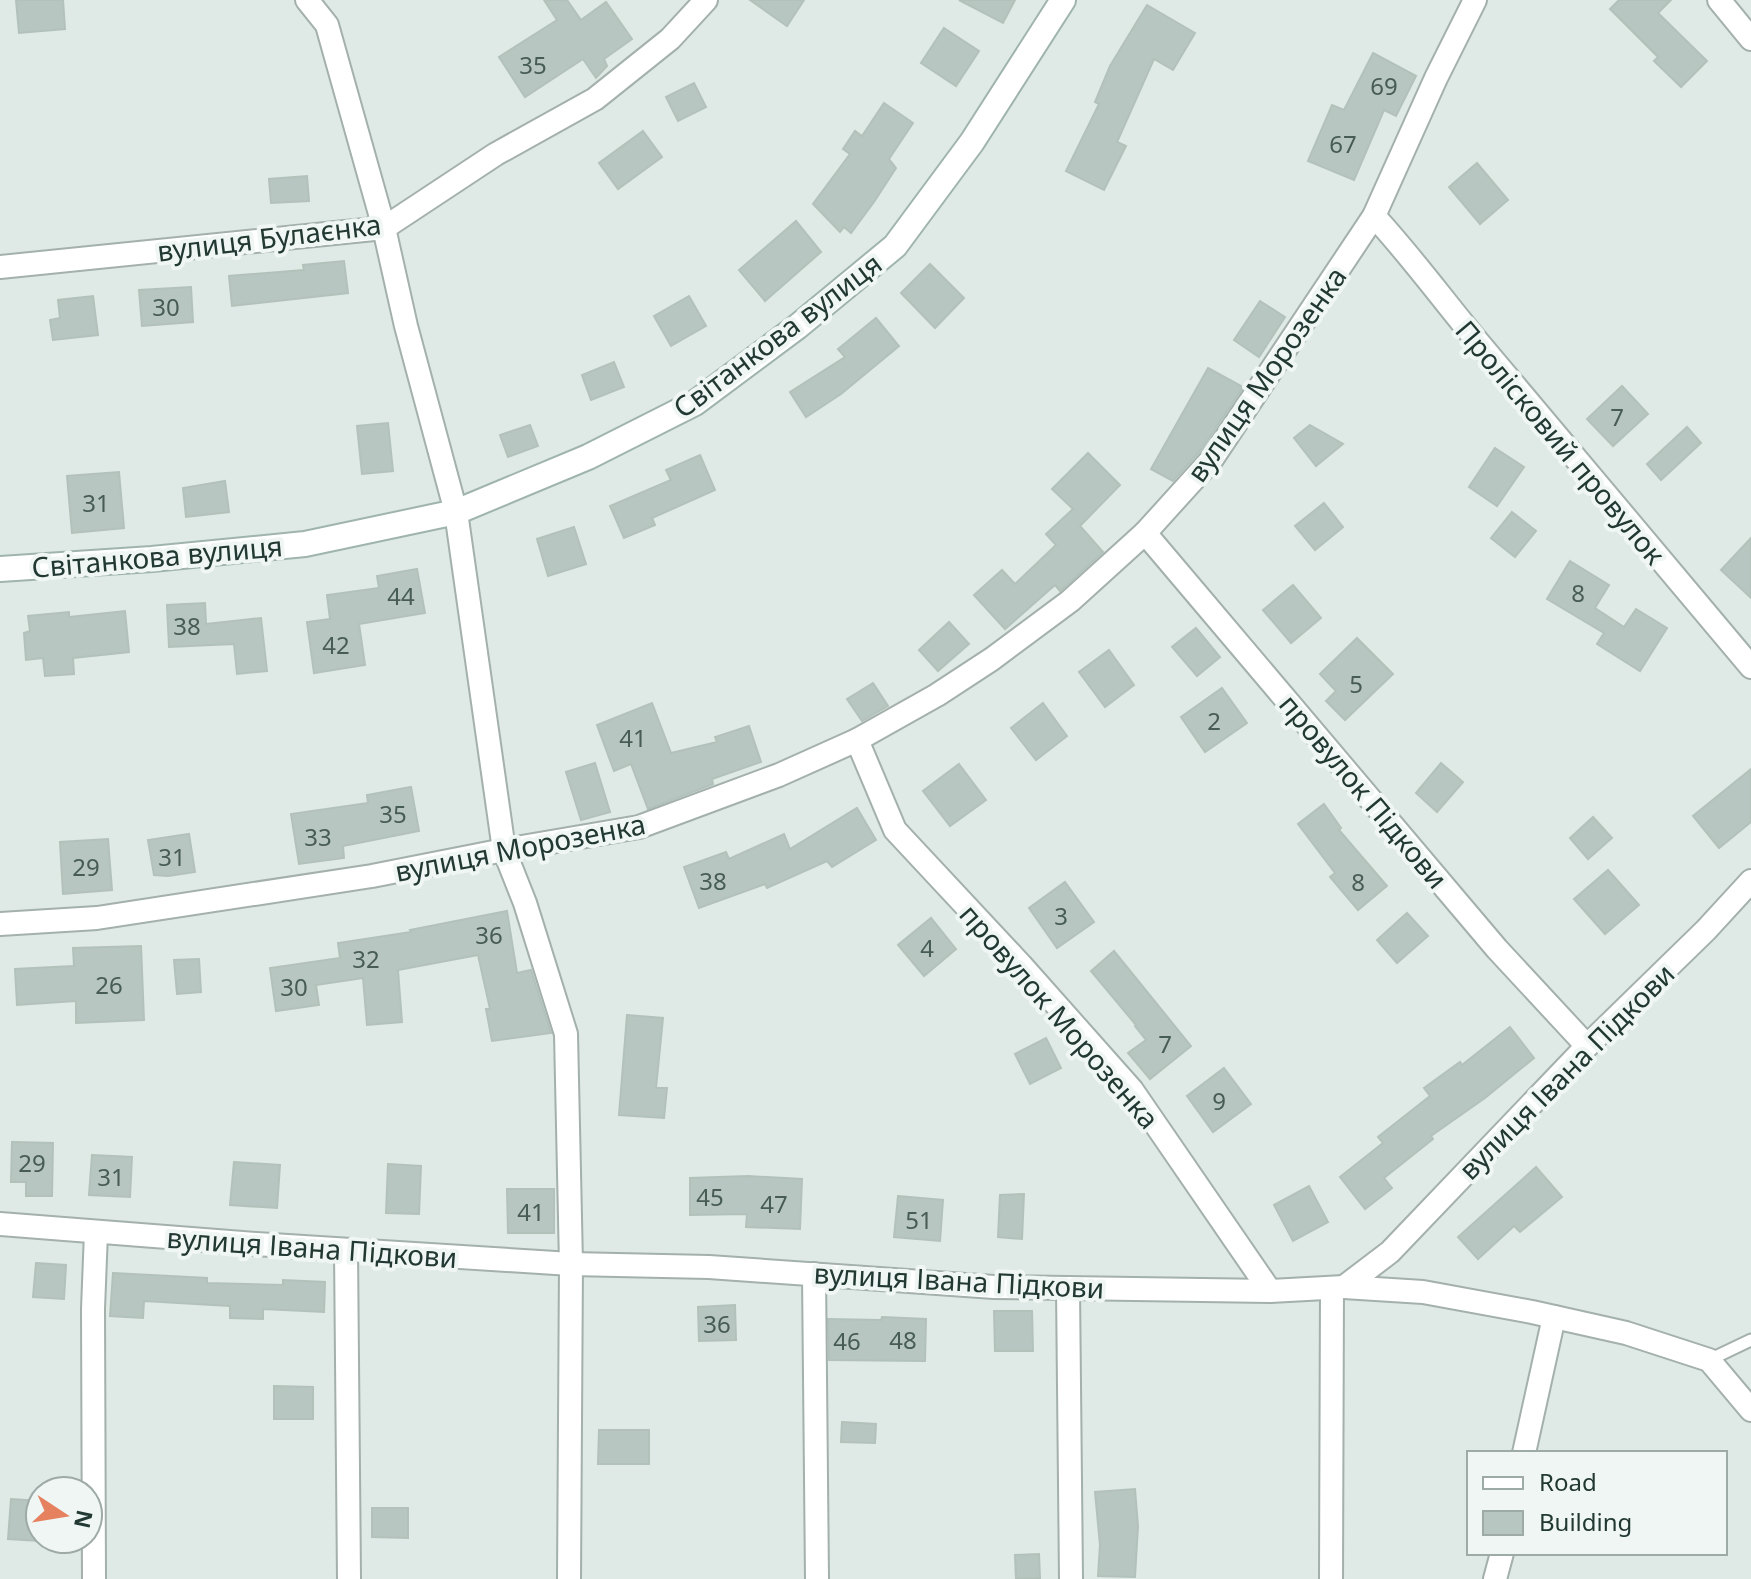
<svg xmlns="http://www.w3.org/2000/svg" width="1751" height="1579" viewBox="0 0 1751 1579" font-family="'Noto Sans',sans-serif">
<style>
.building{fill:#b8c6c1;stroke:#b2c2bb;stroke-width:2}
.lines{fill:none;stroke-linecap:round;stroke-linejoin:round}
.lane-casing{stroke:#a3b0ac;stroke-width:15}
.street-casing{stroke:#a3b0ac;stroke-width:26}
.secondary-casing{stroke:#9fb4ac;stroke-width:28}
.lane{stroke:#fff;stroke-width:11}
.street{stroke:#fff;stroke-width:22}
.secondary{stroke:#fff;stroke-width:24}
.labels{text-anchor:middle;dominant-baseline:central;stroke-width:8;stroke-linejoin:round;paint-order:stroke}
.number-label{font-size:24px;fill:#485c56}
.street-label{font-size:28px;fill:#223832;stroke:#eff6f3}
</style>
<rect width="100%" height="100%" fill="#dfe9e5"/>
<!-- building -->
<g class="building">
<path d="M16,0H63L65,29L19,33Z"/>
<path d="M544,0H567L581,20L606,2L632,39L604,59L607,66L596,78L583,59L525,97L499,57L557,20Z"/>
<path d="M750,0H804L787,26Z"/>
<path d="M959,0H1015L1003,23Z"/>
<path d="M1619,0H1671L1658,13L1707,61L1681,87L1654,61L1658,57L1610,9Z"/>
<path d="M1147,5L1195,33L1173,70L1154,59L1117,142L1126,146L1104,190L1066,171L1099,104L1095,102L1110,66Z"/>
<path d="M944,28L979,51L956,86L921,63Z"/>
<path d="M1373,53L1416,76L1396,116L1384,110L1354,180L1308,161L1332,105L1344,110Z"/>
<path d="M694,83L706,107L678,121L666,97Z"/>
<path d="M884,103L913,123L889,159L896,168L874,202L851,233L844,227L840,232L813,204L850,154L843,149L855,131L862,136Z"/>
<path d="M643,131L662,157L618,189L599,163Z"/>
<path d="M1477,163L1508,200L1480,224L1449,187Z"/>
<path d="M307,176L309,201L271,203L269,179Z"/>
<path d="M796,221L821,252L765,301L739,270Z"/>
<path d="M344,261L348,293L232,306L229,276L304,270L303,265Z"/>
<path d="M930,264L964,298L935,328L901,293Z"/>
<path d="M191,287L193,322L142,326L139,290Z"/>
<path d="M93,296L98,335L53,340L50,320L60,318L58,300Z"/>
<path d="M689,296L706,326L671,346L654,316Z"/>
<path d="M1260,301L1285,317L1259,357L1234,340Z"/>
<path d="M876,318L899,346L841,394L806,417L790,392L845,357L838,349Z"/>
<path d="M614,362L624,387L591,400L582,375Z"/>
<path d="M1208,368L1243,387L1201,450L1173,481L1151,469Z"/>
<path d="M1622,386L1648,414L1613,446L1587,419Z"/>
<path d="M388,423L393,471L362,474L357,426Z"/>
<path d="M530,425L538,446L508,457L500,435Z"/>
<path d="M1310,425L1343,444L1316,466L1294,438Z"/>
<path d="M1687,427L1701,443L1661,480L1647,464Z"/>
<path d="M1495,448L1524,467L1497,506L1469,487Z"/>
<path d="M1088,453L1120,485L1080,526L1103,552L1060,591L1055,585L1005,629L974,595L1002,570L1015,584L1056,545L1046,534L1073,509L1052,489Z"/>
<path d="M700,455L715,490L652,518L655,525L624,538L610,506L671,480L666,470Z"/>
<path d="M119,472L124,528L72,533L67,476Z"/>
<path d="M225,481L229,512L186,517L183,488Z"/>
<path d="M1324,503L1343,527L1315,550L1295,526Z"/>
<path d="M1512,512L1536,531L1515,557L1491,538Z"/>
<path d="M574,527L586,564L548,576L537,539Z"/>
<path d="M1751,538V598L1721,570Z"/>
<path d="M1570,561L1609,585L1595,608L1624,627L1636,609L1667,628L1640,671L1597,644L1604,633L1547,599Z"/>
<path d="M417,569L425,613L359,624L365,665L314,673L307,622L330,619L327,595L379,588L377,576Z"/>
<path d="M1293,585L1321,618L1291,643L1263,610Z"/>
<path d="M205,603L206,624L261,618L267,671L237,674L234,644L169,647L167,605Z"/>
<path d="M125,611L129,652L73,658L74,674L45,676L43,658L26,660L24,633L30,631L28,616L69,612V617Z"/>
<path d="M949,622L969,644L938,671L919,650Z"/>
<path d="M1196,628L1220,657L1197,676L1172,647Z"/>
<path d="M1357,638L1393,674L1345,720L1326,701L1336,691L1320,674Z"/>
<path d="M1109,650L1134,685L1105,707L1079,672Z"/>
<path d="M873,683L888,706L862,721L847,699Z"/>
<path d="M1222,688L1247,723L1205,752L1181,717Z"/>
<path d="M652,703L671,753L717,742L715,737L749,726L761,762L712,779L713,784L648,809L631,764L614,771L597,725Z"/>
<path d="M1043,703L1067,736L1036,760L1011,728Z"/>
<path d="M595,763L610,812L581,820L566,772Z"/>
<path d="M1441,763L1463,782L1437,812L1416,793Z"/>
<path d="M959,764L986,800L950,826L923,791Z"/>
<path d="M1751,769V822L1719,848L1693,816Z"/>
<path d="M411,787L419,831L343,846L344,858L299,864L291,814L368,803L367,795Z"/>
<path d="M1324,804L1341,828L1339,830L1387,886L1358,910L1330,877L1335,873L1298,824Z"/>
<path d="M857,808L876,840L832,867L827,861L767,888L765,884L699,908L684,867L726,852L729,859L784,834L790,849Z"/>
<path d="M1593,817L1612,838L1588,859L1570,838Z"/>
<path d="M189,834L195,872L168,876L154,875L148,840Z"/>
<path d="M108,839L112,890L63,894L60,842Z"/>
<path d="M1608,870L1639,905L1605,934L1574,899Z"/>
<path d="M1065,882L1094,922L1057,948L1029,908Z"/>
<path d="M507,911L517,973L531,970L551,1033L492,1041L486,1009H490L478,955L398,970L402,1022L367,1025L363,978L316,985L319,1005L276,1011L270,968L340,958L338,943L411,932L410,930Z"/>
<path d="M1407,913L1428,936L1397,963L1377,940Z"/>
<path d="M931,918L956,949L924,976L898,945Z"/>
<path d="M141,946L144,1020L76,1023V1001L17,1005L15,969L74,966L73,948Z"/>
<path d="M1114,951L1191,1046L1150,1079L1128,1053L1146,1040L1135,1026L1136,1025L1091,971Z"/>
<path d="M199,959L201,992L177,994L174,960Z"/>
<path d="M627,1015L663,1018L656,1088H667L664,1118L619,1115Z"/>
<path d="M1510,1027L1534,1058L1485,1098L1431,1136L1433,1139L1384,1178L1392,1188L1365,1209L1340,1177L1383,1143L1378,1137L1430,1096L1424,1088L1460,1062L1462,1065Z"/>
<path d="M1046,1038L1061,1068L1030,1084L1015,1054Z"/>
<path d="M1224,1068L1251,1104L1213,1132L1187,1096Z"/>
<path d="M12,1142L53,1143L52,1196H26V1182H11Z"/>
<path d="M92,1155L132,1157L130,1197L89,1195Z"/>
<path d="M234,1162L280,1165L277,1208L230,1205Z"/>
<path d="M388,1164L421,1166L419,1214L386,1213Z"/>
<path d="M1536,1167L1562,1197L1520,1232L1514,1226L1478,1259L1458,1237Z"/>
<path d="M748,1176L802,1179L800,1229L746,1227L747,1214L690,1215V1178Z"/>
<path d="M1309,1186L1328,1222L1293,1241L1274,1205Z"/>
<path d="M507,1189H554V1233H508Z"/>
<path d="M1024,1194L1022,1239L998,1237L1000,1195Z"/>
<path d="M898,1196L943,1200L940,1241L894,1237Z"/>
<path d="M36,1263L66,1265L64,1299L33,1297Z"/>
<path d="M113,1273L207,1278V1283L283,1285V1280L325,1282L324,1312L263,1309V1319L230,1318V1306L144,1301L143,1318L110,1316Z"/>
<path d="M735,1305L736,1340L699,1341L698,1307Z"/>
<path d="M994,1311H1032L1033,1351H995Z"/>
<path d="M882,1317L926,1319L925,1361L829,1360L828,1319L881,1320Z"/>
<path d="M274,1386L313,1387V1419H274Z"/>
<path d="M842,1422L876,1424L875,1443L841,1442Z"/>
<path d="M599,1430H649V1464H598Z"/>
<path d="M1135,1489L1138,1526L1135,1577L1098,1576L1100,1545L1095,1492Z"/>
<path d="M11,1499L40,1501V1541L8,1539Z"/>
<path d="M372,1508H408V1538L372,1537Z"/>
<path d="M1039,1554L1040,1578L1016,1579L1015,1555Z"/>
</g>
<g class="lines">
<defs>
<path id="lane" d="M1709,1360L1751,1340"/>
<g id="street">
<path d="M307,0L327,25L384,228L406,326L456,512L504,850L525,903L566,1034L571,1264L569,1579"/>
<path d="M1719,0L1751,39"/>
<path d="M1374,216C1411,256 1443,300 1478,342C1569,450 1659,559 1751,667"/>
<path d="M0,267L384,228L496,154L595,99L670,39L706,0"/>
<path d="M1145,533L1497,949L1587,1046"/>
<path d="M857,740L895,830L1021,965L1132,1090L1270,1291"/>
<path d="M0,924L97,918L372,876L504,850L639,827L779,775L857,740L937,695L992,659L1070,601L1145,533L1212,459L1374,216L1436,78L1475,0"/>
<path d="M0,1224L256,1244L571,1264L709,1267L994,1287L1270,1291L1344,1287L1390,1252L1587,1046L1706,930L1751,881"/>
<path d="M346,1250L349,1579"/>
<path d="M814,1274L817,1579"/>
<path d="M1344,1287L1423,1292L1532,1312L1626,1333L1709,1360L1751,1410"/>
<path d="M1068,1288L1071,1579"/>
<path d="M1524,1453L1554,1317"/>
<path d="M94,1579L93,1309L96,1232"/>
<path d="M1331,1579L1332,1288"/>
<path d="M1495,1579L1502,1553"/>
</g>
<path id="secondary" d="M0,569L152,559L305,544L456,512L588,457L695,403L797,327L895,246L972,142L1063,0"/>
</defs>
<!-- lane casing -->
<use href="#lane" class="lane-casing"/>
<!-- street casing -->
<use href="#street" class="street-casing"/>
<!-- secondary casing -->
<use href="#secondary" class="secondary-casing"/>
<!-- lane -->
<use href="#lane" class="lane"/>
<!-- street -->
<use href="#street" class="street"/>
<!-- secondary -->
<use href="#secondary" class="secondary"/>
</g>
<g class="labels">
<!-- number labels -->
<g class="number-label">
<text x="533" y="64">35</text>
<text x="1384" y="85">69</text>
<text x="1343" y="143">67</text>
<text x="166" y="306">30</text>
<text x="1617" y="416">7</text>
<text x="96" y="502">31</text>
<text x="1578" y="592">8</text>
<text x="401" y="595">44</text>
<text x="187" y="625">38</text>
<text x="336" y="644">42</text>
<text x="1356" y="683">5</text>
<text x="1214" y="720">2</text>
<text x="633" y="737">41</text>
<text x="393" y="813">35</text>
<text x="318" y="836">33</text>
<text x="172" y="856">31</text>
<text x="86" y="866">29</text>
<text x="713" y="880">38</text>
<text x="1358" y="881">8</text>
<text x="1061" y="915">3</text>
<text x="489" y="934">36</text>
<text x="927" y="947">4</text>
<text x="366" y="958">32</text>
<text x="109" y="984">26</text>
<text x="294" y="986">30</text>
<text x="1165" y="1043">7</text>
<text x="1219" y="1100">9</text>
<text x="32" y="1162">29</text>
<text x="111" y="1176">31</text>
<text x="710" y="1196">45</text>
<text x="774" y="1203">47</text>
<text x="531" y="1211">41</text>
<text x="919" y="1219">51</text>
<text x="717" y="1323">36</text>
<text x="903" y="1339">48</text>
<text x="847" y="1340">46</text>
</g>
<!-- street labels -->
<g class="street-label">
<text transform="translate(269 237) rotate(-7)">вулиця Булаєнка</text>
<text transform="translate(777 335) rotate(-37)">Світанкова вулиця</text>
<text transform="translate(1266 374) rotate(-55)">вулиця Морозенка</text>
<text transform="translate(1561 442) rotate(50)">Пролісковий провулок</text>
<text transform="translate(157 556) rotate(-5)">Світанкова вулиця</text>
<text transform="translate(1364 791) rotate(50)">провулок Підкови</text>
<text transform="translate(520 847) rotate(-11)">вулиця Морозенка</text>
<text transform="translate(1060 1016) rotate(49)">провулок Морозенка</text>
<text transform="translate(1566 1071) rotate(-45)">вулиця Івана Підкови</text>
<text transform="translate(312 1247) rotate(4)">вулиця Івана Підкови</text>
<text transform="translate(959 1280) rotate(3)">вулиця Івана Підкови</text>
</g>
</g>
<!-- legend -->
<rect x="1467" y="1451" width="260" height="104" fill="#eff6f3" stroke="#9daaa6" stroke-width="2"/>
<rect x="1483" y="1477" width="40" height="12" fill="#ffffff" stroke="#9daaa6" stroke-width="2"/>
<text x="1539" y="1491" font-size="24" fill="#223832">Road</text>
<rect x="1483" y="1511" width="40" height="24" fill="#b8c6c1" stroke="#9daaa6" stroke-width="2"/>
<text x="1539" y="1531" font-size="24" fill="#223832">Building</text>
<!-- north arrow -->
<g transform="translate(64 1515) rotate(102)"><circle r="38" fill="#eff6f3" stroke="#9daaa6" stroke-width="2"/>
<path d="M0-6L14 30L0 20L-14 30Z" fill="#e68160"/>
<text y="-12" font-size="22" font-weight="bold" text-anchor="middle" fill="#223832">N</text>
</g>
</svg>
